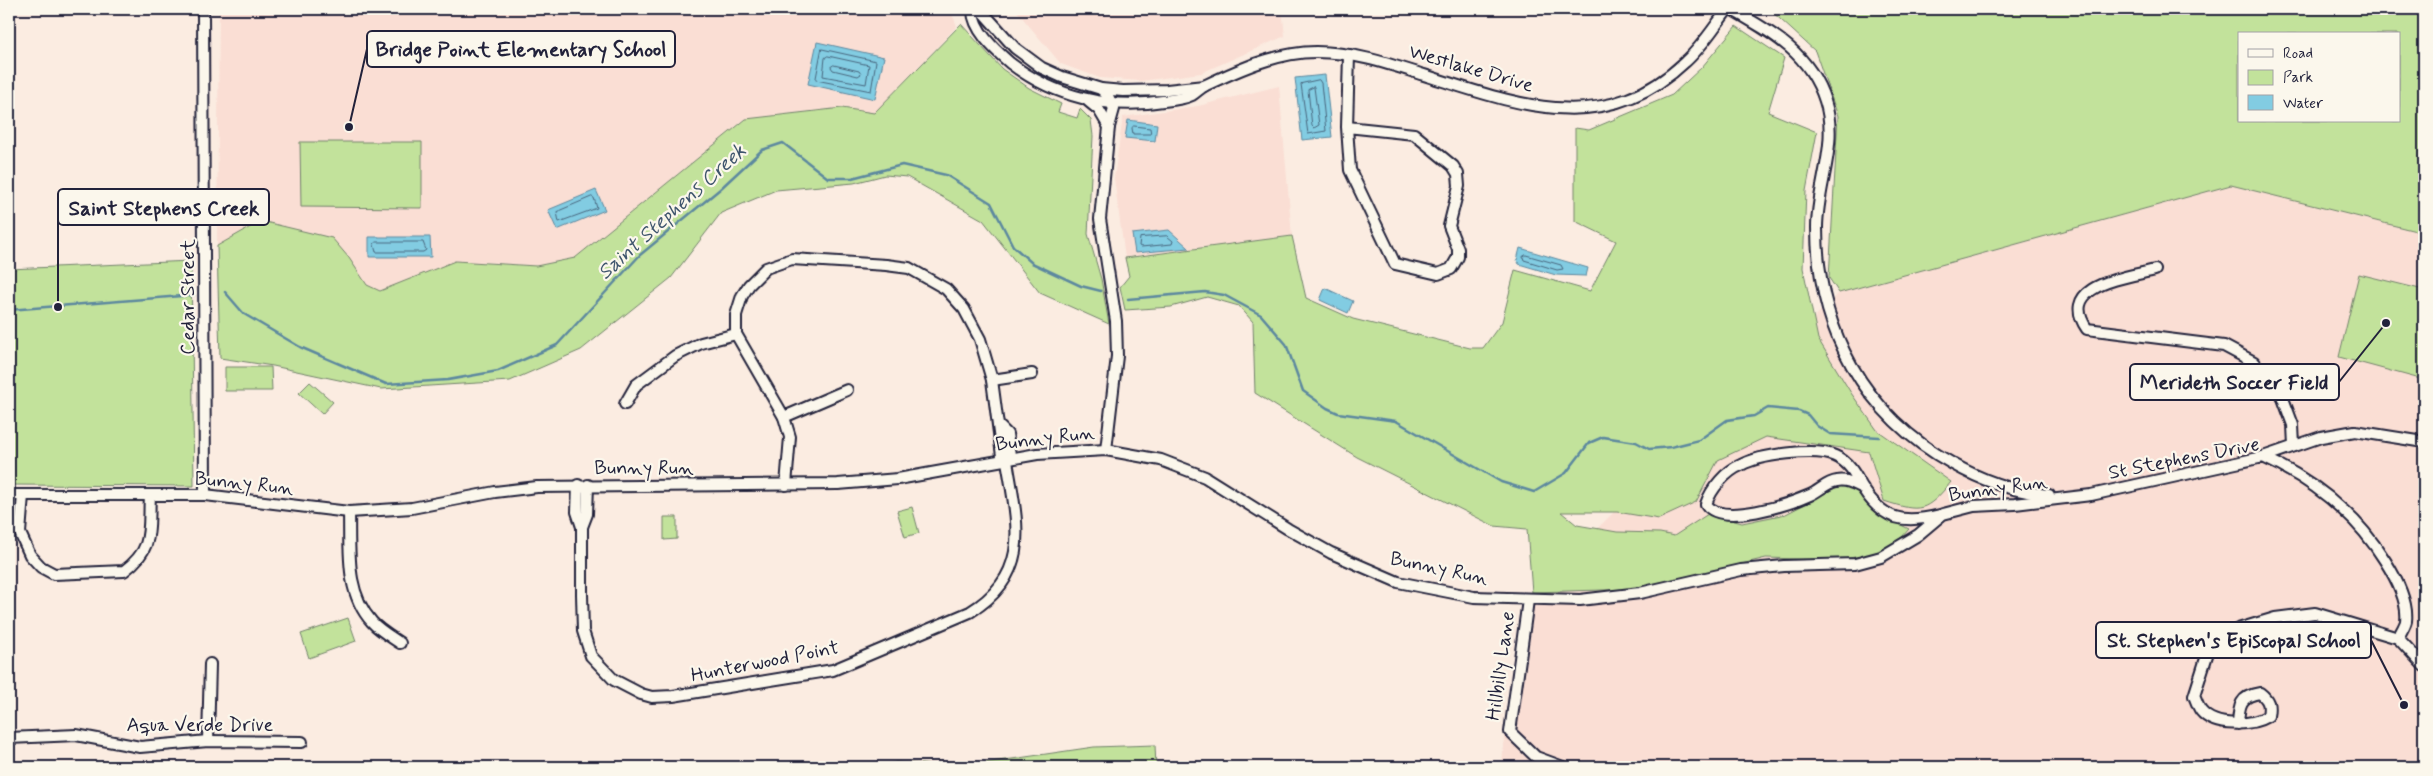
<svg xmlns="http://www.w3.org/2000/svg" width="2433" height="776" viewBox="0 0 2433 776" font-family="Mynerve,sans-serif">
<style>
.built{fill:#faded4}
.green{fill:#c2e29b;stroke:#72826b;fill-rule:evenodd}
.water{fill:#82cce2;stroke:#5c889f}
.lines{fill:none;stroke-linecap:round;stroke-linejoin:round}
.shore{stroke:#48667e;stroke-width:1}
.stream{stroke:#5c889f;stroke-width:2.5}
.minor-casing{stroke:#22223b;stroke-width:14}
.minor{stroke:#fbf7ec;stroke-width:10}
.labels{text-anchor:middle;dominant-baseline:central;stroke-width:4.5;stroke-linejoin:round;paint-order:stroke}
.street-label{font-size:20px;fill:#22223b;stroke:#fbf7ec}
.water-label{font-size:21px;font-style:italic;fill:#3f556d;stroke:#fbf7ec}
.leader{fill:none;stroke:#22223b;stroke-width:2}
.callout-dot{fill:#22223b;stroke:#fbf7ec;stroke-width:2}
.callout{fill:#fbf7ec;stroke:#22223b;stroke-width:2}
.callout-label{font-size:21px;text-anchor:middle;font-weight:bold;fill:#22223b}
</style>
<rect width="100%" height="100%" fill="#fbece1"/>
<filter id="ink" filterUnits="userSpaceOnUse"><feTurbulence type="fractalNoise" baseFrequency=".02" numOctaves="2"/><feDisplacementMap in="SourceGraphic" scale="10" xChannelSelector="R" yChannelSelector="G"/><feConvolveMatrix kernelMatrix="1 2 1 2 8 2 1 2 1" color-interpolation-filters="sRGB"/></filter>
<g filter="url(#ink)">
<!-- built -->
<g class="built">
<path d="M219,9H950L957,26L874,114L842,108L746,119L575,258L536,266L482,262L380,291L217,246Z"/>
<path d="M1015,9H1282L1285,36L1201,73L1141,81L1100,78L1061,64Z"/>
<path d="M1279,86L1292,236L1125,258L1114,178L1123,117L1198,106Z"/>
<path d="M2231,185L2424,233V767H1502L1504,736L1532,592L1839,293Z"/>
</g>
<!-- green -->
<g class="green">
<path d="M1769,9H2424V233L2231,185L1839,293L1829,278L1838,116L1815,51ZM2239,34H2399V121H2239Z"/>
<path d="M961,24L1002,69L1029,88L1061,104L1058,112L1077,118L1080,109L1091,120L1093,136L1088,234L1101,279L1109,324L1040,293L983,220L907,177L885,175L854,183L776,190L721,213L671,278L581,350L510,381L381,389L273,366L220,358L217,246L261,221L332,238L349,258L367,285L380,291L455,261L536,266L575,258L746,119L842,108L874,113Z"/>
<path d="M1736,26L1784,58L1768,112L1817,132L1806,191L1803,268L1818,339L1851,393L1877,430L1951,482C1926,512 1921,513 1884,501L1869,452L1766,437L1718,460L1696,502L1659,519L1617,512H1561L1577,525L1617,532L1660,533L1674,536L1708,514L1742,523L1786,514L1841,485L1854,489L1875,512L1909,529L1902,537L1877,554L1834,560L1766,558L1638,589L1532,592L1527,529L1494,526L1357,457L1255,393L1253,322L1239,306L1207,297L1171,307L1125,310L1120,287L1129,276L1125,258L1292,236L1306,298L1353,319L1470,348H1483L1502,322L1515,270L1590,291L1616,241L1575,221V128L1589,130L1672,95L1702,67Z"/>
<path d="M300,142H422V208L301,207Z"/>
<path d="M191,261L194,486L9,485V269Z"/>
<path d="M2359,274L2424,290V380L2339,357Z"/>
<path d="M225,367H271L272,391H225Z"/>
<path d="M310,382L333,402L322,414L299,393Z"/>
<path d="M912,507L919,533L905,537L897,511Z"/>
<path d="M677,517V539L664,540V517Z"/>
<path d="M348,618L356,641L309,658L301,634Z"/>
<path d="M1155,745L1156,767H876L896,762L957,767L1094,747Z"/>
</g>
<!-- water -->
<g class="water">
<path d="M817,42L884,57L875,99L808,84Z"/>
<path d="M1325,75L1332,137L1302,140L1295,78Z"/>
<path d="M1128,120L1157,124L1155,141L1125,138Z"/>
<path d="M596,190L605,210L557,230L548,210Z"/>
<path d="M1169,230L1189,248L1135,253L1132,234Z"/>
<path d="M369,237H430L431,257H369Z"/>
<path d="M1520,248L1588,268L1586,276L1556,275L1519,264L1517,260Z"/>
<path d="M1325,288L1353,301L1348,313L1320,300Z"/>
</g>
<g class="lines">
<!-- shore -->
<g class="shore">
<path d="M822,49L876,61L871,91L816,80Z"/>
<path d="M828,56L869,65L866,84L823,76L825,58Z"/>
<path d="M834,65L859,71L861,74L858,76L833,70L831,67Z"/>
<path d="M1319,80L1321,83L1326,131L1308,134L1301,84Z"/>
<path d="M1314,87L1319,125L1314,128L1312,126L1308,90Z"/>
<path d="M1134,126L1150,128L1151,134H1133L1132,128Z"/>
<path d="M592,197L594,198L597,208L559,222L557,212Z"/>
<path d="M1167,236L1173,241L1172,244L1141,247L1139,246L1140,238Z"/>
<path d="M376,242H423L426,250L423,252H376L374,245Z"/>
<path d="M1526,255L1561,265L1563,269L1557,270L1524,260L1523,257Z"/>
</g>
<!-- stream -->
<g class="stream">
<path d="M225,292L244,314L300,347L386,384L448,380L498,371L557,345L640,255L720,189L762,150L783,143L828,178H852L902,165L946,175L991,203L1013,246L1032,263L1081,286L1101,291"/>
<path d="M1128,299L1205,292L1224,295L1261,315L1286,344L1303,391L1327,408L1338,413L1396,421L1501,482L1534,492L1566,473L1589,443L1603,437L1636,442L1649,449L1671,447L1699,440L1727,420L1754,416L1768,408L1799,411L1808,415L1817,426L1830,434L1879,437"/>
<path d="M9,310L194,295"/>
</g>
<defs>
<g id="minor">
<path d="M203,9L205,495"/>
<path d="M973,9C972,29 995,50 1010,63C1054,97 1109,110 1163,101C1173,100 1184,99 1192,95C1197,92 1201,87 1206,85C1240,69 1278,52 1316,52C1354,52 1389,64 1424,75C1516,104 1604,139 1685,62C1702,47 1714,27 1728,9"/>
<path d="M980,9L1015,48L1042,68L1062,77L1101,89L1123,91L1167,90L1204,86"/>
<path d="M1731,9C1771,32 1810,53 1825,101C1839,143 1817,185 1817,228C1817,329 1864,415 1953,464C1983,481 2015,492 2049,495"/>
<path d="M1101,89L1108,96L1114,109L1109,127L1100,219L1116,321L1117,356L1106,450"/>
<path d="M1088,101L1099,110L1109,127"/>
<path d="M1347,127L1414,134L1453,166L1458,174L1459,186L1449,226L1458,249V257L1451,269L1438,274L1395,264L1350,170L1347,127L1349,55"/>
<path d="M2155,270C2125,278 2057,285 2087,329L2224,346L2254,362L2281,393L2293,425L2294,446"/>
<path d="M992,380L1032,374"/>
<path d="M625,404L636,385L675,356L701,343L736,334"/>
<path d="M784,417L847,390"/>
<path d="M1000,427L1007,434L1010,455L1007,461"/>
<path d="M2263,457L2321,437L2355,431L2424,442"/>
<path d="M578,485L577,512L582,527"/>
<path d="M588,485L587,514L582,527V594L583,631L591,656L614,680L641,694L652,697L673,696L833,670L970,612C1033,574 1017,522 1007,461"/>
<path d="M786,485L790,437L784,417L736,334V315L742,296L749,285L766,268L792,259L886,265L909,268L946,289L964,309L980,339L992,380L1002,456L1007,461"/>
<path d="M1863,488C1855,484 1847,479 1837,481C1827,482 1819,491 1810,495C1790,504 1721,527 1706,504C1711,489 1726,471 1741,465C1760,455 1815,447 1835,456C1849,462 1855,474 1862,487C1883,521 1904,524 1940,515"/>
<path d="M9,495H205L349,512L412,508L495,492L537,487L838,484L898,479L1037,454L1106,450L1161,460L1205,477L1288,529L1331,553L1398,582L1474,597L1580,600L1640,593L1741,570L1784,566L1855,564L1881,557L1918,535L1943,514L1974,506L2015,504L2091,495L2263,457C2291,470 2320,488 2343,510C2367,531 2410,587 2406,621C2405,626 2400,633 2398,638L2424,666"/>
<path d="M23,495L20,533L30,555L41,567L54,574L124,571C155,548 148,530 150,495"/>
<path d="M349,512C350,551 345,592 372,622C379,630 391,637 400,643"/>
<path d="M1528,600L1510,732L1536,757L1563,767"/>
<path d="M2238,724C2239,705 2240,696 2260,693C2269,700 2270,705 2268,716C2251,726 2215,728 2201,711C2198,707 2196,700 2194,696L2209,649L2238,629L2275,618L2315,613L2398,638"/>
<path d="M9,738L76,735L140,747L208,741L302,742"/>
<path d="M208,741L210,664"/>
</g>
</defs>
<!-- minor casing -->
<use href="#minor" class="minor-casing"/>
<!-- minor -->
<use href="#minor" class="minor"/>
</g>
</g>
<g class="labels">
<!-- street labels -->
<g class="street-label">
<text transform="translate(1471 69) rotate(16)">Westlake Drive</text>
<text transform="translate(188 297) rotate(-90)">Cedar Street</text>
<text transform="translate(1045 439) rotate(-7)">Bunny Run</text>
<text transform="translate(2184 459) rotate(-11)">St Stephens Drive</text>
<text x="644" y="468">Bunny Run</text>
<text transform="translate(244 484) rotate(6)">Bunny Run</text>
<text transform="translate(1998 489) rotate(-8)">Bunny Run</text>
<text transform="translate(1439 569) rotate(12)">Bunny Run</text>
<text transform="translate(765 662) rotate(-11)">Hunterwood Point</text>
<text transform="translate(1501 666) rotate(-82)">Hillbilly Lane</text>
<text x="200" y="725">Aqua Verde Drive</text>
</g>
<!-- water labels -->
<g class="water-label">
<text transform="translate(672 212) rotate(-42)">Saint Stephens Creek</text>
</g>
</g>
<!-- callouts -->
<path class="leader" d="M349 127L367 49M58 307L58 207M2386 323L2339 382M2404 705L2371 640"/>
<g class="callout-dot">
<circle cx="349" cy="127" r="5"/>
<circle cx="58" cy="307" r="5"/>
<circle cx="2386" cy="323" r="5"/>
<circle cx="2404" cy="705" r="5"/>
</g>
<g class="callout">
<rect x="367" y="31" width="308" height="36" rx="5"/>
<rect x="58" y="189" width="211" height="36" rx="5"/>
<rect x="2130" y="364" width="209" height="36" rx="5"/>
<rect x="2096" y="622" width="275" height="36" rx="5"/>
</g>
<g class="callout-label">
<text x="521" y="56">Bridge Point Elementary School</text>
<text x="164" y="215">Saint Stephens Creek</text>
<text x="2234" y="389">Merideth Soccer Field</text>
<text x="2234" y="647">St. Stephen's Episcopal School</text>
</g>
<!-- margin -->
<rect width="2433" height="776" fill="none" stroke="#fbf7ec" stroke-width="30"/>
<rect x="15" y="15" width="2403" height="746" fill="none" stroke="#22223b" stroke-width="2" filter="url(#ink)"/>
<!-- legend -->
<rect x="2238" y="32" width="162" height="90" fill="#fbf7ec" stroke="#a4a2a5"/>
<rect x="2248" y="49" width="25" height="8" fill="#fbf7ec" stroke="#a4a2a5"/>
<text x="2283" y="58" font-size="15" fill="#22223b">Road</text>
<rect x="2248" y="70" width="25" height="15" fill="#c2e29b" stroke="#a4a2a5"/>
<text x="2283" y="82" font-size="15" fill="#22223b">Park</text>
<rect x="2248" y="95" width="25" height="15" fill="#82cce2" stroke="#a4a2a5"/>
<text x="2283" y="108" font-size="15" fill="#22223b">Water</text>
</svg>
